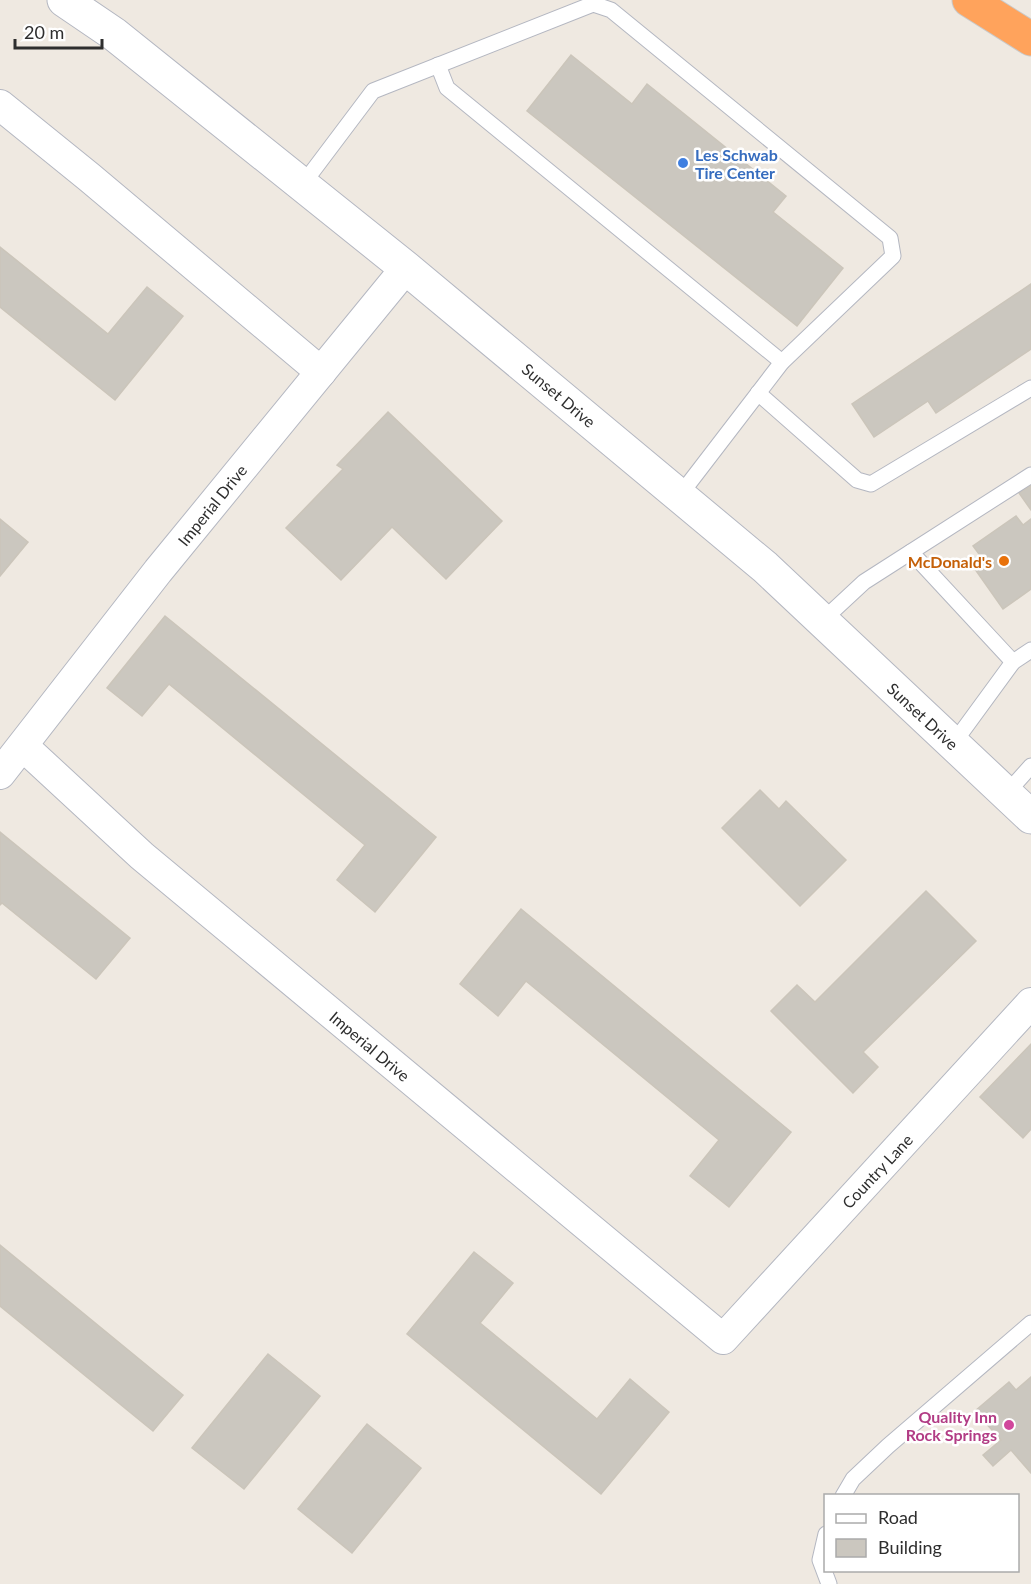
<svg xmlns="http://www.w3.org/2000/svg" width="1031" height="1584" viewBox="0 0 1031 1584" font-family="Lato,sans-serif">
<style>
.building{fill:#cbc7bf;stroke:#cbc5ba;stroke-width:1.5}
.lines{fill:none;stroke-linecap:round;stroke-linejoin:round}
.service-casing{stroke:#b4b7c1;stroke-width:17}
.minor-casing{stroke:#b4b7c1;stroke-width:32}
.tertiary-casing{stroke:#b4b7c1;stroke-width:35}
.motorway-casing{stroke:#c9c9c9;stroke-width:35}
.service{stroke:#fff;stroke-width:15}
.minor{stroke:#fff;stroke-width:30}
.tertiary{stroke:#fff;stroke-width:33}
.motorway{stroke:#ffa35c;stroke-width:33}
.shop-dot{fill:#3f7fe0;stroke:#fff;stroke-width:2}
.food-dot{fill:#e8710a;stroke:#fff;stroke-width:2}
.hotel-dot{fill:#d1479c;stroke:#fff;stroke-width:2}
.labels{text-anchor:middle;dominant-baseline:central;stroke-width:5;stroke-linejoin:round;paint-order:stroke}
.shop-label{font-size:16px;font-weight:bold;fill:#366cbe;stroke:#fff;text-anchor:start}
.street-label{font-size:16px;fill:#2e2e2e;stroke:#fff}
.food-label{font-size:16px;font-weight:bold;fill:#c56008;stroke:#fff;text-anchor:end}
.hotel-label{font-size:16px;font-weight:bold;fill:#b23c85;stroke:#fff;text-anchor:end}
</style>
<rect width="100%" height="100%" fill="#efe9e1"/>
<!-- building -->
<g class="building">
<path d="M571,55L632,104L647,84L786,196L773,212L843,268L797,326L527,111Z"/>
<path d="M0,247L108,334L147,287L183,316L115,400L0,307Z"/>
<path d="M1031,284V349L936,413L928,401L874,437L852,404Z"/>
<path d="M388,412L502,521L446,579L392,527L341,580L286,528L343,469L337,465Z"/>
<path d="M1031,485V510L1019,493Z"/>
<path d="M1016,516L1023,525L1031,519V589L1003,609L972,565L982,558L973,546Z"/>
<path d="M0,519L28,542L0,576Z"/>
<path d="M165,616L436,837L375,912L337,880L365,845L169,684L142,716L107,688Z"/>
<path d="M760,790L779,809L786,801L846,860L800,906L722,828Z"/>
<path d="M0,832L130,938L96,979L2,903L0,905Z"/>
<path d="M926,891L976,941L863,1052L878,1067L853,1093L771,1011L797,985L815,1002Z"/>
<path d="M521,909L791,1132L729,1207L690,1176L719,1140L526,981L498,1016L460,984Z"/>
<path d="M1031,1044V1129L1023,1138L980,1097Z"/>
<path d="M0,1245L183,1395L153,1431L0,1306Z"/>
<path d="M474,1252L513,1283L480,1323L597,1419L630,1379L669,1412L601,1494L407,1334Z"/>
<path d="M268,1354L320,1396L244,1489L192,1448Z"/>
<path d="M1031,1377V1473L1011,1450L993,1466L983,1455L1001,1440L975,1411L1009,1382L1016,1390Z"/>
<path d="M367,1424L421,1468L352,1553L298,1509Z"/>
</g>
<g class="lines">
<defs>
<g id="service">
<path d="M438,65L447,88L782,362"/>
<path d="M303,184L373,91L593,4L611,10L890,238L893,256L782,362L680,495"/>
<path d="M758,393L857,480L871,484L1031,388"/>
<path d="M911,552L1013,662"/>
<path d="M822,621L864,582L1031,475"/>
<path d="M953,744L1013,662L1031,650"/>
<path d="M1006,794L1031,766"/>
<path d="M843,1496L853,1479L888,1446L1031,1323"/>
<path d="M826,1534L820,1560L829,1584"/>
</g>
<g id="minor">
<path d="M0,105L89,177L321,372"/>
<path d="M23,746L142,856L723,1339L1031,1003"/>
<path d="M0,774L158,571L406,268"/>
</g>
<path id="tertiary" d="M64,0L114,34L406,268L765,567L1031,817"/>
<path id="motorway" d="M969,0L1031,39"/>
</defs>
<!-- service casing -->
<use href="#service" class="service-casing"/>
<!-- minor casing -->
<use href="#minor" class="minor-casing"/>
<!-- tertiary casing -->
<use href="#tertiary" class="tertiary-casing"/>
<!-- motorway casing -->
<use href="#motorway" class="motorway-casing"/>
<!-- service -->
<use href="#service" class="service"/>
<!-- minor -->
<use href="#minor" class="minor"/>
<!-- tertiary -->
<use href="#tertiary" class="tertiary"/>
<!-- motorway -->
<use href="#motorway" class="motorway"/>
</g>
<!-- markers -->
<circle class="shop-dot" cx="683" cy="163" r="6"/>
<circle class="food-dot" cx="1004" cy="561" r="6"/>
<circle class="hotel-dot" cx="1009" cy="1425" r="6"/>
<g class="labels">
<!-- shop labels -->
<g class="shop-label">
<text x="695" y="154">Les Schwab<tspan x="695" dy="18">Tire Center</tspan></text>
</g>
<!-- street labels -->
<g class="street-label">
<text transform="translate(559 395) rotate(40)">Sunset Drive</text>
<text transform="translate(212 505) rotate(-51)">Imperial Drive</text>
<text transform="translate(923 716) rotate(43)">Sunset Drive</text>
<text transform="translate(370 1046) rotate(40)">Imperial Drive</text>
<text transform="translate(877 1171) rotate(-47)">Country Lane</text>
</g>
<!-- food labels -->
<g class="food-label">
<text x="992" y="561">McDonald's</text>
</g>
<!-- hotel labels -->
<g class="hotel-label">
<text x="997" y="1416">Quality Inn<tspan x="997" dy="18">Rock Springs</tspan></text>
</g>
</g>
<!-- legend -->
<rect x="824" y="1494" width="195" height="78" fill="#ffffff" stroke="#ababab" stroke-width="1.5"/>
<rect x="836" y="1514" width="30" height="9" fill="#ffffff" stroke="#ababab" stroke-width="1.5"/>
<text x="878" y="1524" font-size="18" fill="#2e2e2e">Road</text>
<rect x="836" y="1539" width="30" height="18" fill="#cbc7bf" stroke="#ababab" stroke-width="1.5"/>
<text x="878" y="1554" font-size="18" fill="#2e2e2e">Building</text>
<!-- scale -->
<path d="M15 39v9h87v-9" fill="none" stroke="#2e2e2e" stroke-width="3"/>
<text x="24" y="39" font-size="18" fill="#2e2e2e" stroke="#ffffff" stroke-width="4.5" paint-order="stroke">20 m</text>
</svg>
